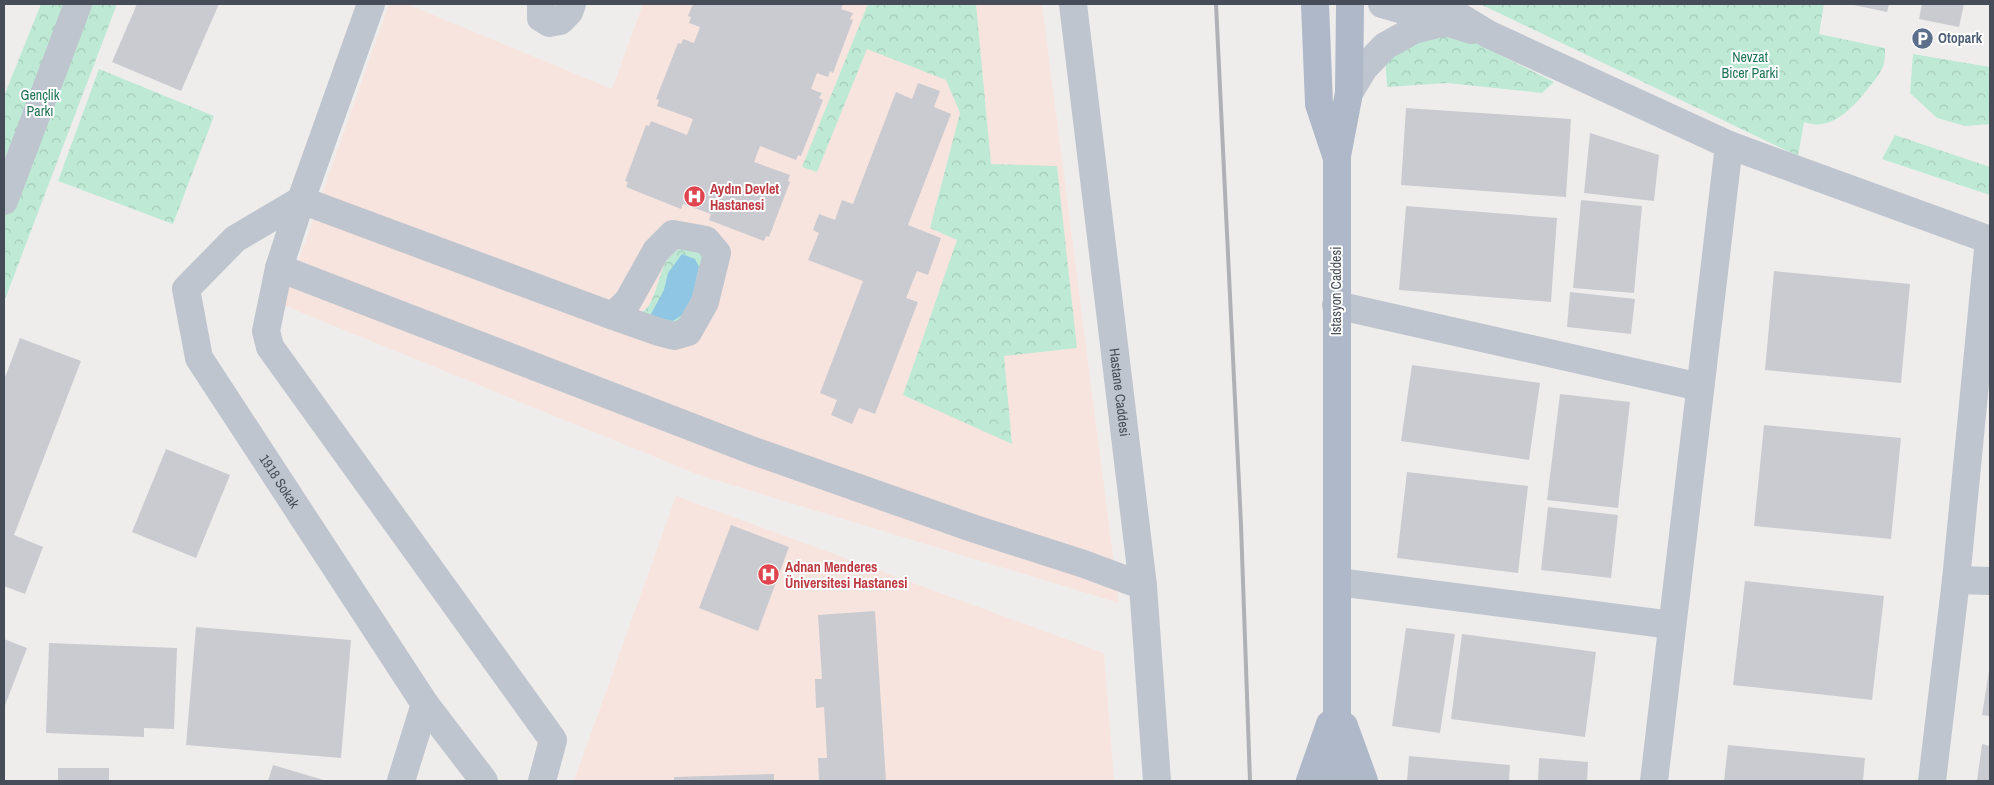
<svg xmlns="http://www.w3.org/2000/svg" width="1994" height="785" viewBox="0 0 1994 785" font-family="'Archivo Narrow',sans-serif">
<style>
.medical{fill:#f8e4de}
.park{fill:url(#park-crowns)}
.water{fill:#8fc6e3}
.building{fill:#cacbd1}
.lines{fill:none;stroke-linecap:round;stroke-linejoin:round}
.minor{stroke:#bfc5ce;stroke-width:28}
.major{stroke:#aeb8c9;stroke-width:28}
.rail{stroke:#afb1b6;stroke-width:4}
.labels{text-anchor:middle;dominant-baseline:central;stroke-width:4;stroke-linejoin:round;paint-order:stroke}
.service-label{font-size:14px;font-weight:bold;fill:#4e5e75;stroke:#fff;text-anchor:start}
.park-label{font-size:14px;fill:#1f7254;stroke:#fff}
.health-label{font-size:14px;font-weight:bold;fill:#be3a42;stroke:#fff;text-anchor:start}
.street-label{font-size:14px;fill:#474d58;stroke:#fff}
</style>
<defs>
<pattern id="park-crowns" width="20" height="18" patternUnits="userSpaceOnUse" patternTransform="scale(1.25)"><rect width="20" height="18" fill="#beead5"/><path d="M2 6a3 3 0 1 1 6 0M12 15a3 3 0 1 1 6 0" fill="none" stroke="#a5cab9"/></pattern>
</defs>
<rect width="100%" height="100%" fill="#efedec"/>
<!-- medical -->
<g class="medical">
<path d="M389,4H407L612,89L643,4H1042L1119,603L699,475L283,305Z"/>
<path d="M676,496L1104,653L1114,781H574Z"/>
</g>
<!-- park -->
<g class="park">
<path d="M41,4H117L4,302V96Z"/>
<path d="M868,4H976L991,164L1057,166L1077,348L1004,356L1012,444L903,395L957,240L930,228L960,113L946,80L867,49L817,172L802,167Z"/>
<path d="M1480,4H1824L1819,34L1885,48C1885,53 1885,59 1884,64C1881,73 1873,82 1867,90C1852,109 1830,132 1804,122L1798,156Z"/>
<path d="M1426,32L1460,35L1554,82L1542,93L1447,83L1387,87L1385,57Z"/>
<path d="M1913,54L1990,67V124L1965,126L1937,118L1910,93Z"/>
<path d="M99,69L214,116L173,224L58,181Z"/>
<path d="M1895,135L1990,167V195L1882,159Z"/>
<path d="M684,247L701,252L708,262L678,329L634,318C639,314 646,310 649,305C661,286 659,255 684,247Z"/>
</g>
<!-- water -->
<path class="water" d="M682,254L695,259L699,267L693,294L685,313L673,321L650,316L664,290L668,273Z"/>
<!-- building -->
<g class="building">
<path d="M137,4H219L181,91L112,62Z"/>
<path d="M693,4H843L841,9L853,13L850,19L853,20L833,73L830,71L828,77L817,73L811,89L822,93L819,98L823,100L801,156L798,155L796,160L760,146L754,162L790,175L788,181L790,182L769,237L766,236L764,241L709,220L711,214L683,204L681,209L626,187L628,182L625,181L646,125L649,126L651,121L687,135L693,119L657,106L659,100L656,99L678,43L681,44L683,39L694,43L700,27L689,23L691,17L688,16Z"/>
<path d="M1849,4H1889L1887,12Z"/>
<path d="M1922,4H1964L1959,27L1919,19Z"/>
<path d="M918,83L940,91L934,107L951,114L908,225L941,238L928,275L917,271L906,298L918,302L875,414L859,408L852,424L831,415L837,400L820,393L863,281L808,260L819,233L813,230L819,214L835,220L842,200L853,204L896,92L912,99Z"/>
<path d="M1406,108L1571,119L1566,197L1401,185Z"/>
<path d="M1590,133L1659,155L1654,201L1584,193Z"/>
<path d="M1581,200L1642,206L1634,293L1573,288Z"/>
<path d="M1406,206L1557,218L1551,302L1399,290Z"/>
<path d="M1774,271L1910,284L1901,383L1765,370Z"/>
<path d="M1570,292L1635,299L1631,334L1567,327Z"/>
<path d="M20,338L81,361L14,535L43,547L25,594L4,586V380Z"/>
<path d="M1412,365L1540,383L1529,460L1401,441Z"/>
<path d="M1560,394L1630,402L1618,508L1547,500Z"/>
<path d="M1764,425L1901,438L1891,539L1754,526Z"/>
<path d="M166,449L230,475L196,558L132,532Z"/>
<path d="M1407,472L1528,486L1518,573L1397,558Z"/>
<path d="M1548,507L1618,515L1611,578L1541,570Z"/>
<path d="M731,525L789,547L758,631L699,608Z"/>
<path d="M1745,581L1884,596L1872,700L1733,685Z"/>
<path d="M875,611L886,781H819L818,758H827L824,707L816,708L815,679H822L818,615Z"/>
<path d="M196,627L351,640L341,758L186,745Z"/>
<path d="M1406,628L1455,634L1440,733L1392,726Z"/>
<path d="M1462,634L1596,652L1585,737L1451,719Z"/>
<path d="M4,639L27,648L4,708Z"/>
<path d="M49,643L177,648L174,729L144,728V737L46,733Z"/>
<path d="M1989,671H1990V716L1982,715Z"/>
<path d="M1982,744L1990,746V781H1977Z"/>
<path d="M1728,745L1865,758L1863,781H1724Z"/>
<path d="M1409,756L1510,765L1509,781H1407Z"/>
<path d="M1539,758L1588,762L1587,781H1538Z"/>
<path d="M273,765L327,781H268Z"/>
<rect x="58" y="768" width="51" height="13"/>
<path d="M774,774V781H674V777Z"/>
</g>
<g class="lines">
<!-- minor -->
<g class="minor">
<path d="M371,4L301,200L279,268L266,331L270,347L553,740L542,781"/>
<path d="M541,4V18L549,23L560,21L569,12L572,4"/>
<path id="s1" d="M1073,4L1143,586L1157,781"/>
<path d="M1382,4L1445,22"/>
<path d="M1439,4L1488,34L1729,145L1990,240"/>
<path d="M1349,93L1364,68L1385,46L1414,30L1446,22L1472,30"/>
<path id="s2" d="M301,200L235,239L186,289L199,358L425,704L484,781"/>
<path d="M301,200L613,316L659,332L674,336L688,332L705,302L717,253L706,240L673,234L656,251L628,301L613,316"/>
<path d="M4,201L78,4"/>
<path d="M279,268L751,450L975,529L1084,564L1143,586"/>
<path d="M1336,305L1700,387"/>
<path d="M1956,580L1990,581"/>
<path d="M1338,582L1672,625"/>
<path d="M401,781L425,704"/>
<path d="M1654,781L1729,145"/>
<path d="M1932,781L1956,580L1989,239"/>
</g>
<!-- major -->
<g class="major">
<path d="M1315,4L1319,104L1337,158V781"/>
<path d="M1337,156L1349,93L1350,4"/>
<path d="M1344,726L1364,781"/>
<path d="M1310,781L1330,724"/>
</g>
<!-- rail -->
<path class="rail" d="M1216,4L1241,525L1250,781"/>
</g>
<!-- icons -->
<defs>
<symbol id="parking-disc" viewBox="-11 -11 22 22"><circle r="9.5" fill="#5c6f8a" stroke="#fff"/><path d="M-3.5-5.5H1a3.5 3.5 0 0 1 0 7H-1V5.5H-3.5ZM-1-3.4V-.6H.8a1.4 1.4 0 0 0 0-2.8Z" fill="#fff"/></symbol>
<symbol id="hospital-disc" viewBox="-11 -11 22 22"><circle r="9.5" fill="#e0444e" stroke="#fff"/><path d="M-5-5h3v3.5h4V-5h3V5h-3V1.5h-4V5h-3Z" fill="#fff"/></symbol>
</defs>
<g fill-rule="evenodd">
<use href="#parking-disc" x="1910" y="26" width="25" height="25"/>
<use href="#hospital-disc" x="682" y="184" width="25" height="25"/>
<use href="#hospital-disc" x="756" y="562" width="25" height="25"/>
</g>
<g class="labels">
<!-- service labels -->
<g class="service-label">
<text x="1938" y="38">Otopark</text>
</g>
<!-- park labels -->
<g class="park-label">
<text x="1750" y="57">Nevzat<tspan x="1750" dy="16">Bicer Parki</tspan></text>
<text x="40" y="95">Gençlik<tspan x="40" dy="16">Parkı</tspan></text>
</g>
<!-- health labels -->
<g class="health-label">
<text x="710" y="189">Aydın Devlet<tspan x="710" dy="16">Hastanesi</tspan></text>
<text x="785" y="567">Adnan Menderes<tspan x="785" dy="16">Üniversitesi Hastanesi</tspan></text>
</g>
<!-- street labels -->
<g class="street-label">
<text transform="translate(1336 291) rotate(-90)">Istasyon Caddesi</text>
<text stroke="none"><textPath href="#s1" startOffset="391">Hastane Caddesi</textPath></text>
<text stroke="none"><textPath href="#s2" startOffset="364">1918 Sokak</textPath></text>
</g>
</g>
<!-- border -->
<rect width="1994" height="785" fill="none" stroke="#474d58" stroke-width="10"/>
</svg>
